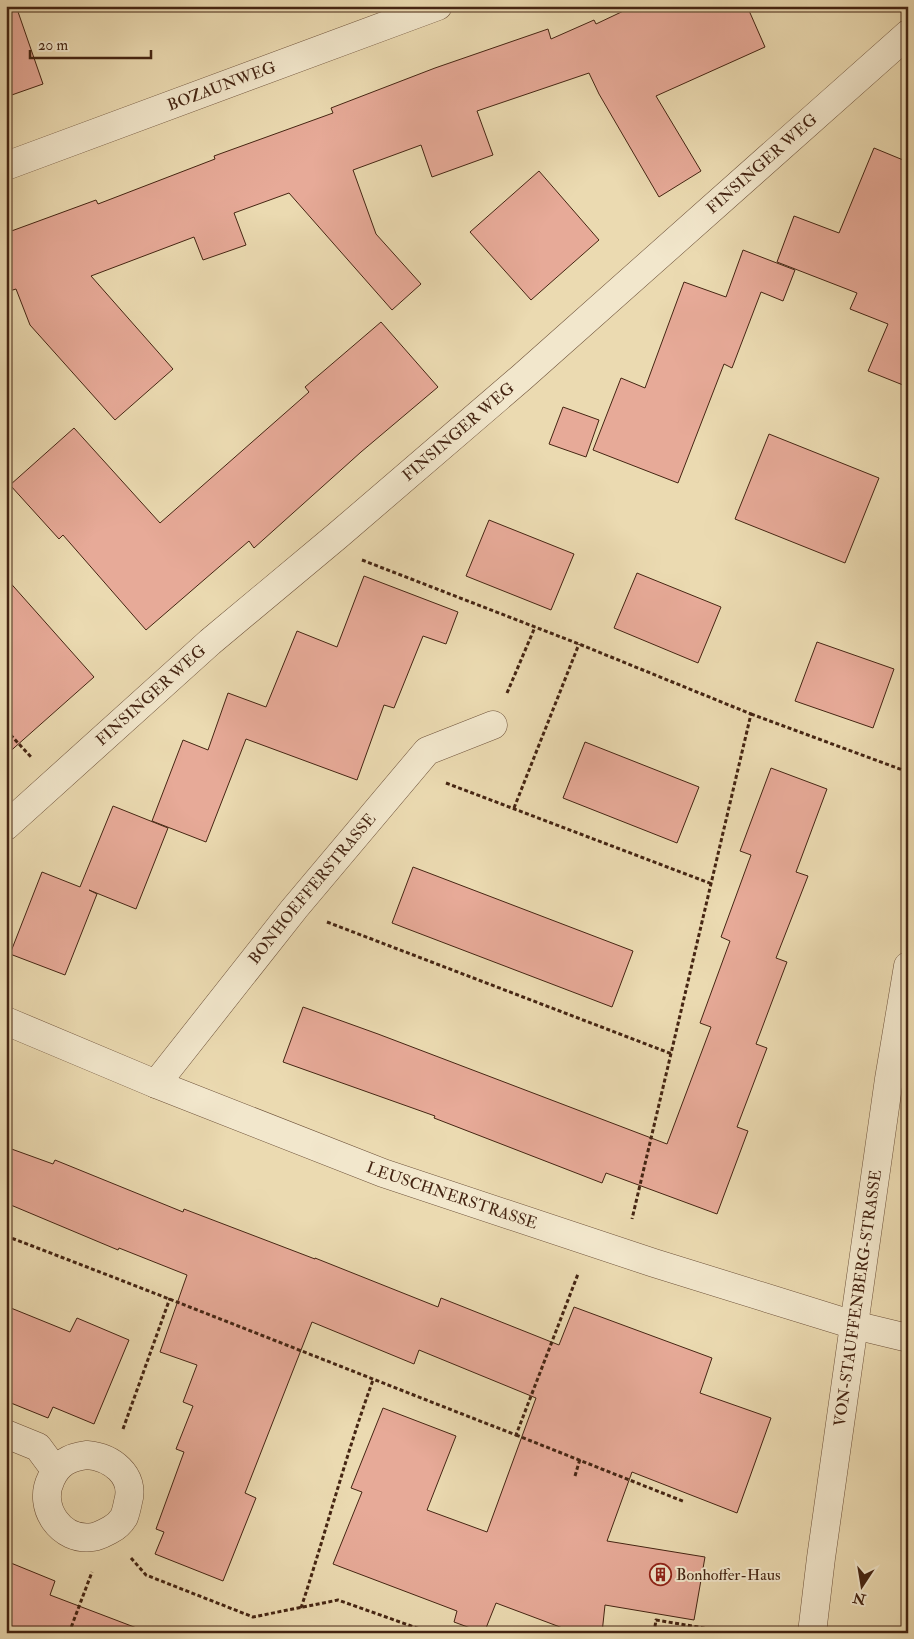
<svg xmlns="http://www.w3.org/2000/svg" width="914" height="1639" viewBox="0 0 914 1639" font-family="'IM FELL Double Pica',serif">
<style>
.building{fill:#e7aa98;stroke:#452513}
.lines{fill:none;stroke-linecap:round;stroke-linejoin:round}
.minor-casing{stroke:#6e523a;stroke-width:29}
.path{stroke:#452513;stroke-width:3;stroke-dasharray:4 2.5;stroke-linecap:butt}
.minor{stroke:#f2e7cc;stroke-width:28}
.labels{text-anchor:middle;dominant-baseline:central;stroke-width:4;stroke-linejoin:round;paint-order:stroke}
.street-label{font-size:16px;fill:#452513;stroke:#f2e7cc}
.poi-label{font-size:16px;fill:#452513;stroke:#f2e7cc;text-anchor:start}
</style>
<rect width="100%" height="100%" fill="#ebdab1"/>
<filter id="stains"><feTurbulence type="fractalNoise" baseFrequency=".004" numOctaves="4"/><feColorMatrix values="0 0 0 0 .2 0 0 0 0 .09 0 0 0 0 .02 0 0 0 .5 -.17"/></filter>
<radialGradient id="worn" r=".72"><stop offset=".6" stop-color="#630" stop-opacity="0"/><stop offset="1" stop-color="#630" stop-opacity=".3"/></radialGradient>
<!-- building -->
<g class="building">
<path d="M6,6H16L43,84L6,97Z"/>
<path d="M634,6H747L765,47L656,96L701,171L659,197L599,94L589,73L477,111L493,155L432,177L421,145L353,170L376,234L421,284L392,310L289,193L234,213L246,245L203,260L194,237L91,276L173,369L115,420L30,325L16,289L6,292V233L96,200L98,204L215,159L214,156L333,113L331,108L435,68L548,29L551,39L594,20L596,24Z"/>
<path d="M874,148L908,162V387L868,371L888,324L850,309L857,293L777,262L794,216L839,233Z"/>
<path d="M539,171L599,240L531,300L470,232Z"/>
<path d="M743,250L795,270L783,301L761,292L732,368L724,364L678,483L593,450L621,378L645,388L684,282L726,297Z"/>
<path d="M381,322L438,387L361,452L254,548L249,541L146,630L63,535L59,539L10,485L74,428L160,523L309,392L305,387Z"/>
<path d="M563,407L599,420L586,457L549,444Z"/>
<path d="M769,434L879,478L845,563L735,519Z"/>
<path d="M489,520L574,554L551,610L466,576Z"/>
<path d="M637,573L721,607L698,663L614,628Z"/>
<path d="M364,576L458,612L446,644L423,636L394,708L384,705L357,780L246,739L206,842L152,821L183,740L208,750L228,693L266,707L297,631L337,647Z"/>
<path d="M6,578L94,677L6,755Z"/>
<path d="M817,642L894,669L873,728L795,701Z"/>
<path d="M585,742L699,787L677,843L563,798Z"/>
<path d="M771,768L827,789L796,872L808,876L776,958L787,962L756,1044L767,1048L737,1127L748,1131L717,1214L606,1173L602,1183L434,1118L435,1116L283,1062L303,1007L378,1034L667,1144L711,1027L700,1023L730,941L721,937L751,855L740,851Z"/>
<path d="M113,806L168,828L136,909L89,890L97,894L65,975L10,954L42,872L80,887Z"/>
<path d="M413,867L633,951L612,1007L392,923Z"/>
<path d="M6,1147L53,1164L55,1160L183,1212L184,1209L315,1259V1258L438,1307L441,1298L559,1345L574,1307L712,1358L700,1393L771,1418L737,1513L632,1472L607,1541L705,1557L694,1620L605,1605L602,1633H576L496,1603L484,1633L454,1622L457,1611L333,1564L362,1492L351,1488L383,1408L456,1436L427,1510L487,1532L536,1398L419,1350L414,1364L312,1322L245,1493L256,1498L223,1581L155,1554L164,1532L156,1529L184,1452L176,1449L193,1406L183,1402L197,1365L160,1352L187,1275L119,1248L118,1250L6,1203Z"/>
<path d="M6,1306L70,1332L77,1318L129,1340L94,1424L53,1407L48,1418L6,1401Z"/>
<path d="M6,1561L55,1581L50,1595L142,1630V1633H6Z"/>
</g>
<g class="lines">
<defs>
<g id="minor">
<path id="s1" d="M6,166L438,6"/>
<path id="s2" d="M6,826L210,642L337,536L521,378L908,34"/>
<path id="s3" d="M6,1021L156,1084L383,1173L654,1263L854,1325L908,1338"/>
<path id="s4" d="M156,1084L294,909L427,751L493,725"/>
<path d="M6,1434L38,1447L55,1470"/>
<path d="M87,1455C111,1457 136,1475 128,1502C127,1507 126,1512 124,1517C121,1522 116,1527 110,1530C104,1533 100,1536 93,1537C61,1542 37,1507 51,1479C58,1463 70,1457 87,1455Z"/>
<path id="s5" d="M812,1633L821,1558L854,1325L889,1079L908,966"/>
</g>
</defs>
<!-- minor casing -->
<use href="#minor" class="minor-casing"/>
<!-- path -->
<g class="path">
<path d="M362,560L579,644L751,714L632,1219"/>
<path d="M507,693L535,627"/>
<path d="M751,714L908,772"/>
<path d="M6,730L31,757"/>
<path d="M446,783L712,884"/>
<path d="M514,808L579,644"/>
<path d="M327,922L672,1054"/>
<path d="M6,1236C177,1301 346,1369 516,1435L578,1274"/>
<path d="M123,1429L170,1298"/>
<path d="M516,1435L685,1502"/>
<path d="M575,1476L580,1459"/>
<path d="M131,1558L146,1575L253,1617L338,1600L431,1633"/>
<path d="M301,1608C326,1532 346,1454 373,1380"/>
<path d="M69,1633L92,1572"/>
<path d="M654,1633L656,1620L734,1633"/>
</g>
<!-- minor -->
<use href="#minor" class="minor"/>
</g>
<!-- icons -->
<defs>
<symbol id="building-ring" viewBox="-11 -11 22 22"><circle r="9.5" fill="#f2e7cc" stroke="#8f2418" stroke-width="1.5"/><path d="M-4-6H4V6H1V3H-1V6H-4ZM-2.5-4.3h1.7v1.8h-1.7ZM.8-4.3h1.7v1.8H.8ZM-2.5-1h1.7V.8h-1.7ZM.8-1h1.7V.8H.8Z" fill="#8f2418"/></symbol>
</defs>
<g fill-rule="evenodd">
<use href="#building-ring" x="648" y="1562" width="25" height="25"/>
</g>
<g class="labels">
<!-- street labels -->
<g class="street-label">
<text stroke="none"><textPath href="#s1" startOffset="230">BOZAUNWEG</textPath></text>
<text stroke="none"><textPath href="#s2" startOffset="1005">FINSINGER WEG</textPath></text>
<text stroke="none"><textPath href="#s2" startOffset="600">FINSINGER WEG</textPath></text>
<text stroke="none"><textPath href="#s2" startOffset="195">FINSINGER WEG</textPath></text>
<text stroke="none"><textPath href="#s4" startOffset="250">BONHOEFFERSTRASSE</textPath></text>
<text stroke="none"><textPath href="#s3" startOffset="479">LEUSCHNERSTRASSE</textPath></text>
<text stroke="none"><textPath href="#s5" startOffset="338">VON-STAUFFENBERG-STRASSE</textPath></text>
</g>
<!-- poi labels -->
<g class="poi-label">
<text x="676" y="1575">Bonhoffer-Haus</text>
</g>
</g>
<!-- margin -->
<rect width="914" height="1639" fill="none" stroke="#ebdab1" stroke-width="25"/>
<rect x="8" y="8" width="899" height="1624" fill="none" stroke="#452513" stroke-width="2.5"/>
<rect x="12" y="12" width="889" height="1614" fill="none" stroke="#452513"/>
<!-- north arrow -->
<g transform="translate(862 1586) rotate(192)" stroke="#f2e7cc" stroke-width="4" paint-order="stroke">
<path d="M0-4L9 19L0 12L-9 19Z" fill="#452513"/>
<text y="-8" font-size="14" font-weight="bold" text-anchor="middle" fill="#452513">N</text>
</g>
<!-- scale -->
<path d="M30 50v8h121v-8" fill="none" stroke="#452513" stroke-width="2.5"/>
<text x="38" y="50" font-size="15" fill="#452513" stroke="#f2e7cc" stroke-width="4" paint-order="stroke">20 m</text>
<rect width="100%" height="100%" filter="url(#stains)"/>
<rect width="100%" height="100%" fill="url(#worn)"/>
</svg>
